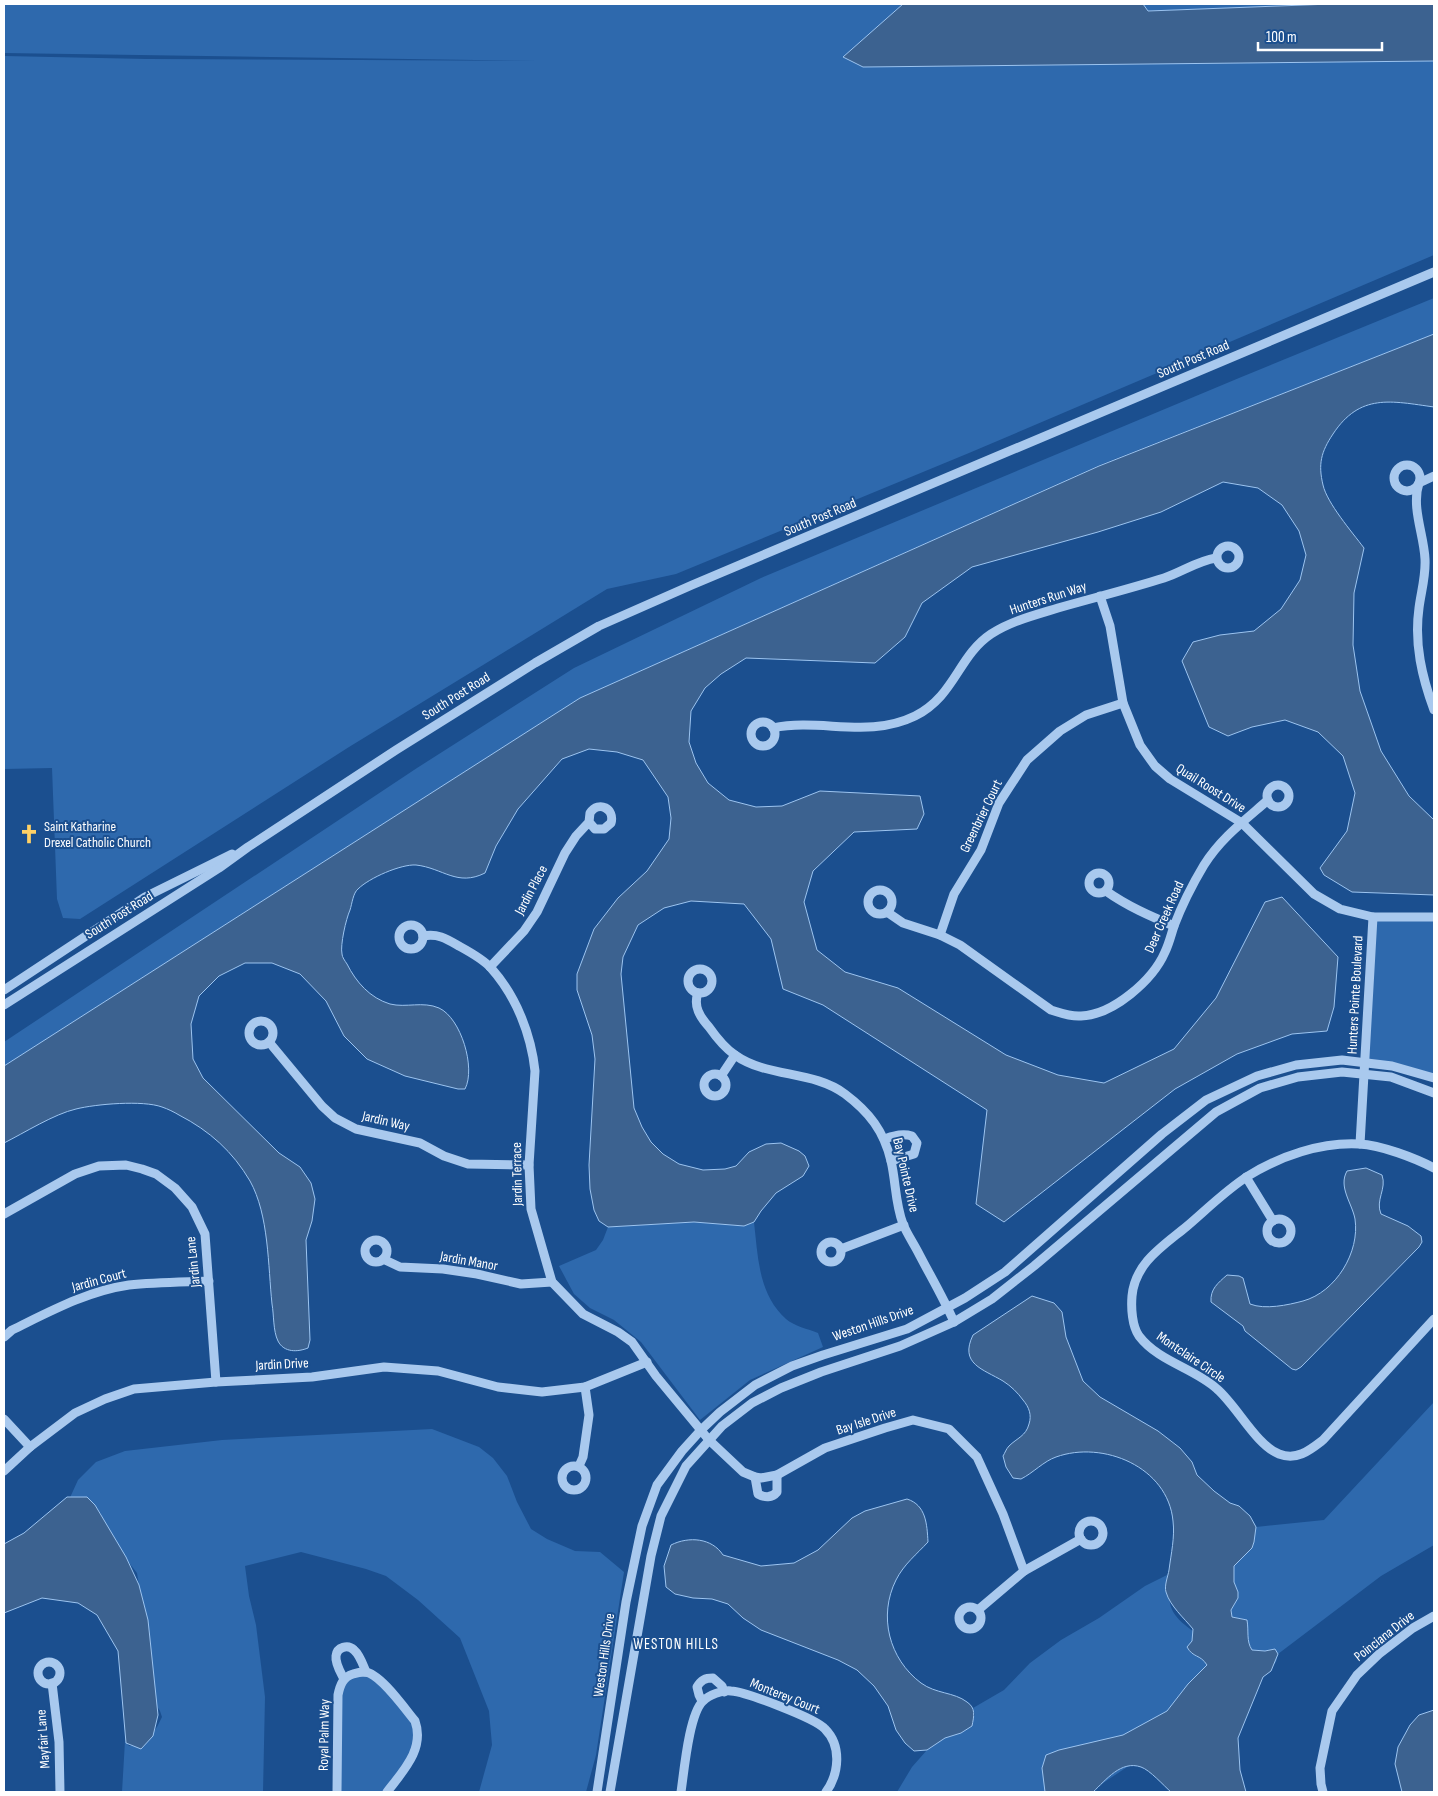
<svg xmlns="http://www.w3.org/2000/svg" width="1438" height="1796" viewBox="0 0 1438 1796" font-family="'Sofia Sans Condensed',sans-serif">
<style>
.green{fill:#2e69ad}
.water{fill:#3c6290;stroke:#9cc4f0}
.lines{fill:none;stroke-linecap:round;stroke-linejoin:round}
.minor{stroke:#a9c9ee;stroke-width:9}
.labels{text-anchor:middle;dominant-baseline:central;stroke-width:4;stroke-linejoin:round;paint-order:stroke}
.street-label{font-size:14px;fill:#fff;stroke:#1b4f8f}
.poi-label{font-size:14px;fill:#fff;stroke:#1b4f8f;text-anchor:start}
.neighbourhood-label{font-size:15px;letter-spacing:1px;fill:#fff;stroke:#1b4f8f}
</style>
<rect width="100%" height="100%" fill="#1b4f8f"/>
<!-- green -->
<g class="green">
<path d="M4,4H903L844,57L863,67L1434,61V255L969,453L676,574L607,589L349,747L80,919L63,918L57,899L52,768L4,769V56L147,59L538,61L4,53Z"/>
<path d="M1143,4H1331L1148,11Z"/>
<path d="M1434,298V334L1102,464L580,698L4,1066V1042L417,768L574,668L761,578L1239,378Z"/>
<path d="M1373,917H1434V1078L1365,1062Z"/>
<path d="M694,1222L744,1226L754,1222C758,1256 758,1294 786,1319C794,1326 808,1329 818,1333L823,1347L750,1380L700,1420L641,1342L614,1320L590,1308L574,1294L559,1266L596,1250L603,1240L608,1227Z"/>
<path d="M1434,1402V1545L1381,1576L1278,1654L1276,1662L1263,1677L1100,1785L1093,1792H897L912,1767L927,1750L945,1738L960,1733L975,1715L973,1708L1004,1690L1030,1663L1061,1640L1099,1618L1145,1586L1171,1573C1164,1611 1174,1618 1203,1638L1241,1619L1232,1617L1231,1610L1238,1598V1592L1234,1582V1566L1254,1542L1256,1527L1324,1520Z"/>
<path d="M432,1429L479,1447L493,1458L507,1476L517,1502L531,1529L547,1539L575,1551L600,1552L624,1572L596,1755L586,1792H479L492,1745L489,1711L460,1638L418,1600L386,1576L366,1569L301,1552L245,1566L249,1596L256,1625L265,1697L263,1792H122L125,1741L129,1746L144,1745L157,1727L162,1717L160,1711L150,1695L147,1670L151,1647L149,1631L145,1624L137,1573L115,1545L103,1523L101,1514L95,1506L68,1502L78,1480L96,1462L125,1451L222,1440Z"/>
<path d="M366,1672L415,1721L417,1745L387,1792H337L338,1695L344,1679Z"/>
</g>
<!-- water -->
<g class="water">
<path d="M903,4H1143L1148,11L1331,4H1434V61L863,67L843,57Z"/>
<path d="M1434,334V407C1391,401 1360,393 1333,434C1321,452 1318,464 1323,485C1327,503 1352,532 1364,548L1354,593L1353,645L1360,691L1381,751L1409,796L1434,820V895L1352,892L1324,875L1320,868L1347,831L1355,793L1343,756L1318,732L1285,720L1252,727L1228,736L1209,727L1182,661L1193,642L1220,635L1254,631L1281,609L1300,580L1306,555L1299,531L1282,505L1258,488L1223,482L1161,512L1098,532L972,567L922,603L905,637L875,663L746,658L721,674L705,688L691,711L689,742L696,763L708,783L729,800L756,807L782,806L820,791L920,796L924,814L917,829L854,832L813,871L804,902L817,950L845,972L898,988L1006,1055L1058,1075L1104,1083L1174,1049L1216,998L1265,902L1282,897L1338,957L1334,1007L1327,1031L1292,1034L1237,1054L1175,1089L1004,1222L976,1204L987,1110L823,1005L783,989L771,939L744,904L691,901L664,908L638,925L623,957L621,974L634,1108L642,1127L651,1142L663,1154L679,1164L703,1170L725,1169L736,1166L749,1152L766,1144L781,1143L799,1151L805,1156L809,1166L803,1176L776,1193L761,1211L754,1222L744,1226L694,1222L608,1227L599,1221L594,1210L590,1189L589,1165L595,1059L592,1035L577,990V974L594,929L618,898L647,871L669,839L671,818L668,797L643,760L617,752L589,749L562,759L518,809L496,846L485,873C457,887 443,868 416,865C401,864 369,878 358,889C353,893 352,904 350,910C346,919 340,945 342,954C342,957 345,961 347,964C356,982 370,998 390,1004C406,1008 423,1001 439,1008C461,1018 476,1068 465,1089H458L405,1076L367,1059L344,1036L326,1001L300,974L272,963H245L219,976L199,996L191,1024L193,1059L203,1078L279,1153L300,1167L311,1183L315,1199L312,1221L306,1240L310,1340L308,1348C298,1352 284,1353 278,1341C273,1331 274,1315 272,1304C268,1266 269,1215 250,1181C233,1152 210,1131 179,1115C174,1112 168,1109 162,1107C143,1100 96,1104 76,1109C54,1114 24,1133 4,1143V1066L580,698L1099,466Z"/>
<path d="M1366,1168L1382,1175C1387,1189 1375,1200 1381,1214L1408,1226L1421,1236L1422,1242L1419,1247L1301,1367L1296,1370L1292,1369L1245,1331L1243,1326L1211,1302C1210,1289 1218,1283 1227,1275L1239,1276L1243,1278L1250,1304C1265,1310 1288,1305 1303,1301C1336,1292 1360,1252 1355,1219C1352,1203 1338,1187 1347,1171Z"/>
<path d="M1032,1296L1054,1303L1062,1312L1066,1337L1083,1381L1100,1397L1158,1431L1180,1448L1192,1462L1197,1475L1214,1491L1230,1503L1239,1506L1250,1516L1256,1527L1254,1542L1252,1548L1234,1566V1582L1238,1592V1598L1231,1610L1232,1617L1247,1620C1249,1631 1246,1641 1252,1650L1265,1651L1275,1649L1278,1654L1271,1671L1263,1677L1238,1738L1240,1770L1246,1792H1171C1164,1786 1150,1770 1141,1767C1121,1760 1106,1780 1093,1792H1045L1042,1768L1046,1755L1059,1750L1123,1735L1167,1711L1188,1684L1207,1665C1200,1654 1193,1658 1187,1647L1192,1641L1193,1629C1184,1618 1170,1606 1166,1592C1164,1586 1168,1576 1169,1570C1171,1554 1175,1537 1173,1521C1168,1467 1103,1440 1056,1457C1044,1461 1033,1473 1021,1479L1013,1478L1006,1467L1003,1456C1005,1453 1006,1449 1009,1446C1017,1438 1026,1436 1029,1424C1032,1415 1029,1407 1023,1400C1018,1393 1011,1386 1003,1381C983,1369 959,1364 973,1335Z"/>
<path d="M67,1497H87L95,1505L126,1557L139,1585L148,1620L158,1715L153,1736L141,1749L126,1743L118,1651L97,1615L78,1603L42,1598L4,1613V1544L24,1533Z"/>
<path d="M907,1499C926,1505 927,1524 928,1542C917,1554 904,1564 896,1580C878,1616 889,1659 921,1683C936,1694 954,1692 967,1702C976,1708 974,1716 972,1726L961,1733L945,1738L927,1750L914,1751L905,1743L896,1730L888,1706L874,1686L857,1670L838,1660L761,1630L743,1618L728,1604L712,1599L693,1598L675,1594L666,1587L664,1566L671,1545C689,1536 712,1538 723,1555L761,1566L794,1563L818,1550L852,1518L865,1511Z"/>
<path d="M1434,1710V1792H1402L1395,1764L1398,1747L1410,1725L1419,1715Z"/>
</g>
<g class="lines">
<!-- minor -->
<g class="minor">
<circle cx="1407" cy="478" r="13"/>
<path d="M1434,476L1419,483C1411,507 1424,535 1425,559C1426,576 1421,592 1419,608C1414,644 1422,677 1434,710"/>
<circle cx="1228" cy="557" r="11"/>
<path d="M1100,596L1110,626L1123,703L1140,745L1155,766L1170,779L1242,823L1314,894L1340,909L1373,917H1434"/>
<circle cx="763" cy="734" r="12"/>
<path d="M773,728C821,718 868,739 915,716C955,696 958,656 991,634C1011,621 1035,615 1058,608C1093,598 1129,589 1164,578C1182,572 1197,561 1216,558"/>
<circle cx="1278" cy="796" r="11"/>
<circle cx="1099" cy="883" r="10"/>
<circle cx="880" cy="902" r="12"/>
<path d="M1106,891C1127,906 1150,916 1174,926"/>
<path d="M887,912L903,923L940,935L960,945L1051,1010C1061,1013 1070,1017 1081,1016C1113,1015 1153,980 1165,952C1169,944 1171,935 1174,926C1182,905 1192,885 1204,865C1221,838 1244,821 1268,800"/>
<circle cx="411" cy="937" r="12"/>
<path d="M940,935L954,894L981,850L999,803L1027,760L1060,731L1086,715L1123,703"/>
<path d="M423,936C438,933 447,939 459,946C470,952 483,959 491,968C516,996 531,1034 535,1071L529,1165L531,1209L552,1282L583,1314L618,1332L632,1342L656,1376L709,1440L743,1472L755,1477L761,1478L777,1475L825,1448L885,1428L913,1420L949,1429L977,1457L1003,1514L1024,1571"/>
<path d="M490,967L524,931L537,912L565,853L576,836L589,822L590,813C599,800 615,809 611,823L604,829H595L589,822"/>
<circle cx="700" cy="981" r="12"/>
<path d="M4,990L145,897L232,854"/>
<path d="M698,993C693,1006 700,1017 709,1027C716,1037 725,1048 735,1055C767,1078 813,1070 845,1094C869,1112 884,1131 891,1161C896,1182 895,1203 903,1224C907,1234 914,1244 919,1254C931,1277 944,1299 954,1322"/>
<path d="M4,1005L219,868L248,847L396,750L535,663L599,626L692,585L1434,272"/>
<circle cx="261" cy="1033" r="12"/>
<path d="M269,1042L322,1106L335,1118L356,1129L420,1143L444,1156L468,1164L529,1165"/>
<circle cx="715" cy="1085" r="11"/>
<path d="M721,1076L735,1055"/>
<path d="M884,1139C894,1136 902,1133 912,1136L917,1143L914,1154L891,1161"/>
<path d="M1360,1144L1373,917"/>
<path d="M1434,1168C1415,1158 1381,1145 1359,1144C1321,1142 1280,1156 1248,1176C1226,1190 1206,1210 1186,1227C1163,1246 1135,1263 1132,1296C1131,1308 1132,1326 1139,1336C1159,1362 1194,1368 1217,1389C1237,1406 1256,1445 1279,1454C1297,1461 1310,1450 1323,1440L1434,1319"/>
<path d="M1246,1177L1273,1221"/>
<path d="M4,1214L75,1174L99,1166L126,1165L142,1169L156,1174L175,1188L192,1207L205,1234L216,1382"/>
<circle cx="1279" cy="1231" r="12"/>
<circle cx="376" cy="1251" r="11"/>
<circle cx="831" cy="1252" r="10"/>
<path d="M841,1249L904,1225"/>
<path d="M383,1259L400,1267L443,1269L477,1274L521,1284L552,1282"/>
<path d="M4,1337L12,1330C49,1312 87,1291 129,1285C155,1282 183,1282 209,1281"/>
<path d="M4,1419L30,1447"/>
<path d="M579,1466L583,1457L589,1415L585,1387"/>
<circle cx="574" cy="1478" r="12"/>
<path d="M4,1471L30,1447L75,1413L105,1399L134,1389L216,1382L312,1377L384,1367L438,1371L498,1387L542,1392L585,1387L647,1362"/>
<path d="M755,1477L758,1494C765,1498 772,1498 777,1492V1475"/>
<circle cx="1091" cy="1533" r="12"/>
<circle cx="970" cy="1618" r="11"/>
<path d="M978,1610L1024,1571L1081,1539"/>
<circle cx="49" cy="1673" r="11"/>
<path d="M344,1679C341,1673 335,1664 336,1656C337,1647 348,1644 354,1650C360,1655 363,1665 366,1672"/>
<path d="M52,1683L59,1742L60,1792"/>
<path d="M702,1701L699,1695L697,1687C701,1680 705,1678 713,1678L722,1686L724,1692"/>
<path d="M337,1792L338,1695C340,1685 343,1677 353,1674C356,1673 362,1672 365,1672C380,1673 405,1709 415,1721C425,1749 403,1771 387,1792"/>
<path d="M597,1792L626,1602L642,1526L657,1485L682,1451L701,1430L720,1412L755,1385L792,1366L823,1355L907,1329L965,1298L1005,1272L1162,1134L1206,1100L1257,1076L1296,1065L1342,1060L1392,1066L1434,1078"/>
<path d="M610,1792L651,1556L661,1516L686,1466L722,1426L752,1403L781,1388L821,1372L900,1346L954,1322L992,1299L1034,1266L1216,1112L1260,1088L1298,1077L1342,1072L1391,1077L1434,1093"/>
<path d="M681,1792C684,1772 689,1714 703,1701C709,1695 722,1690 731,1691C746,1692 815,1718 825,1729C842,1746 839,1774 826,1792"/>
<path d="M1323,1792L1321,1784L1320,1768L1332,1711L1357,1675L1379,1654L1413,1628L1434,1616"/>
</g>
</g>
<!-- icons -->
<defs>
<symbol id="church-bare" viewBox="-9 -9 18 18"><path d="M-1.2-6h2.4v3.5h3.3v2.4h-3.3V6h-2.4V-.1h-3.3v-2.4h3.3Z" fill="#ffd166" stroke="#1b4f8f" stroke-width="2.5" paint-order="stroke"/></symbol>
</defs>
<g fill-rule="evenodd">
<use href="#church-bare" x="15" y="820" width="28" height="28"/>
</g>
<g class="labels">
<!-- street labels -->
<g class="street-label">
<text transform="translate(1193 359) rotate(-23)">South Post Road</text>
<text transform="translate(820 517) rotate(-23)">South Post Road</text>
<text transform="translate(1048 598) rotate(-18)">Hunters Run Way</text>
<text transform="translate(456 696) rotate(-32)">South Post Road</text>
<text transform="translate(1211 788) rotate(32)">Quail Roost Drive</text>
<text transform="translate(981 816) rotate(-64)">Greenbrier Court</text>
<text transform="translate(531 890) rotate(-62)">Jardin Place</text>
<text transform="translate(119 915) rotate(-32)">South Post Road</text>
<text transform="translate(1164 917) rotate(-66)">Deer Creek Road</text>
<text transform="translate(1355 995) rotate(-87)">Hunters Pointe Boulevard</text>
<text transform="translate(386 1121) rotate(13)">Jardin Way</text>
<text transform="translate(517 1174) rotate(-91)">Jardin Terrace</text>
<text transform="translate(906 1175) rotate(77)">Bay Pointe Drive</text>
<text transform="translate(469 1261) rotate(10)">Jardin Manor</text>
<text transform="translate(193 1262) rotate(-96)">Jardin Lane</text>
<text transform="translate(99 1280) rotate(-15)">Jardin Court</text>
<text transform="translate(873 1323) rotate(-19)">Weston Hills Drive</text>
<text transform="translate(1191 1357) rotate(34)">Montclaire Circle</text>
<text transform="translate(282 1364) rotate(-3)">Jardin Drive</text>
<text transform="translate(866 1421) rotate(-18)">Bay Isle Drive</text>
<text transform="translate(1384 1636) rotate(-38)">Poinciana Drive</text>
<text transform="translate(604 1655) rotate(-82)">Weston Hills Drive</text>
<text transform="translate(785 1696) rotate(22)">Monterey Court</text>
<text transform="translate(324 1735) rotate(-89)">Royal Palm Way</text>
<text transform="translate(43 1739) rotate(-94)">Mayfair Lane</text>
</g>
<!-- poi labels -->
<g class="poi-label">
<text x="44" y="826">Saint Katharine<tspan x="44" dy="16">Drexel Catholic Church</tspan></text>
</g>
<!-- neighbourhood labels -->
<g class="neighbourhood-label">
<text x="676" y="1644">WESTON HILLS</text>
</g>
</g>
<!-- border -->
<rect width="1438" height="1796" fill="none" stroke="#ffffff" stroke-width="10"/>
<!-- scale -->
<path d="M1258 42v8h124v-8" fill="none" stroke="#ffffff" stroke-width="2.5"/>
<text x="1266" y="42" font-size="15" fill="#ffffff" stroke="#1b4f8f" stroke-width="4" paint-order="stroke">100 m</text>
</svg>
